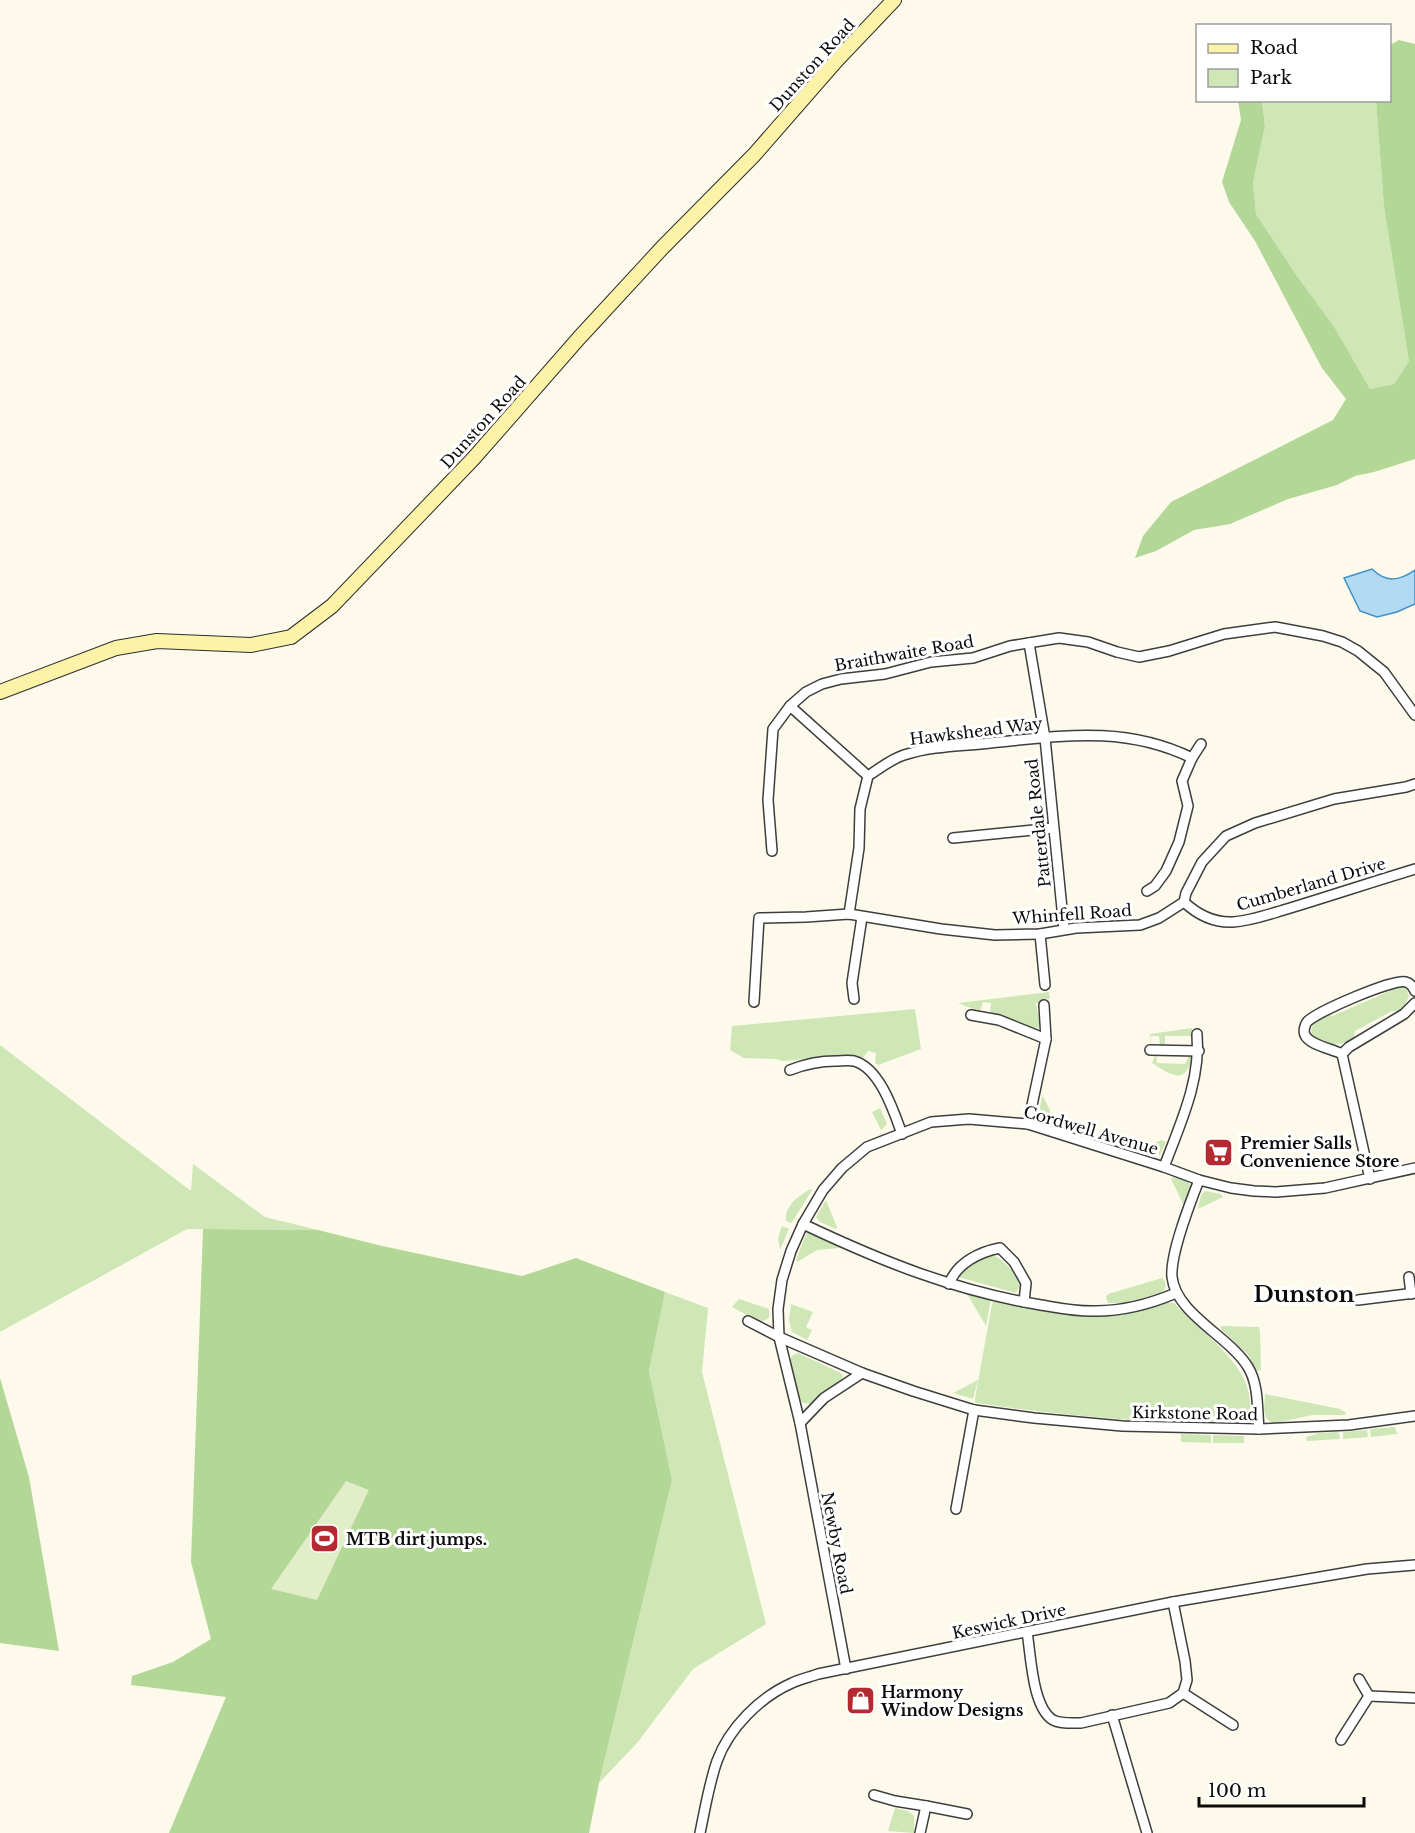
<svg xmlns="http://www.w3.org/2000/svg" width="1415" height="1833" viewBox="0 0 1415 1833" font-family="'Libre Baskerville',serif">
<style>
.green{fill:#cfe7b6}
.forest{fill:#b3d796}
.pitch{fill:#e1eec8}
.water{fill:#b2dbf3;stroke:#3c8fc7;stroke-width:1.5}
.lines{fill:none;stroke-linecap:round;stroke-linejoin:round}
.street-casing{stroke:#3e3e3e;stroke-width:12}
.secondary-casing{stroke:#2d2d2d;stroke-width:16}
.street{stroke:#fff;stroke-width:9}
.secondary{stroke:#fcf3a8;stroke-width:14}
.labels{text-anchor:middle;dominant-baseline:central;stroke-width:6;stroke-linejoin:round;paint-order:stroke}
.street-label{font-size:16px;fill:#0b0b0b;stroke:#fff}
.poi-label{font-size:16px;font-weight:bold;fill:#0b0b0b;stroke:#fff;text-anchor:start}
.district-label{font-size:22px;font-weight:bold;fill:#0b0b0b;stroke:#fff}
</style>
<rect width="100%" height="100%" fill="#fefaeb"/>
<!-- green -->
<g class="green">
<path d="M1262,101H1376L1384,207L1409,361L1394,384L1370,389L1335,328L1297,276L1256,214L1253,183L1265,126Z"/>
<path d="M1400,986L1406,988L1409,996L1405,1005L1398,1011H1392L1355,1031L1354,1039C1341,1046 1324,1047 1312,1037C1309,1025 1317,1019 1327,1013L1332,1016L1390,991L1394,987Z"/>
<path d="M1049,992L1050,999L1043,1000V1002L1036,1003L1040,1026L1036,1030L993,1014L990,1011L991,1003L983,1002L981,1009L978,1011L958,1003Z"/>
<path d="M915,1009L921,1049L878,1065L875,1063L876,1053L868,1051L863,1058L845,1055L783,1061L775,1059L744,1058L730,1050L732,1026Z"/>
<path d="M1192,1028L1194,1043L1191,1036H1165V1046H1160L1159,1036H1151V1045L1150,1034Z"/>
<path d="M0,1045L191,1191L193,1164L265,1217L318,1230L187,1229L0,1332Z"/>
<path d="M1156,1054L1157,1063L1185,1064L1189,1056H1191L1192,1059C1184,1086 1170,1074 1152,1063Z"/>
<path d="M1043,1096L1055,1121L1054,1123C1036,1120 1039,1112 1042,1097Z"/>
<path d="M880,1108L887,1124L881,1130L872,1112Z"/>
<path d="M1161,1140L1166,1142L1160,1155L1154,1156L1140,1152V1149Z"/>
<path d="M1174,1177C1180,1179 1188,1180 1191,1186L1186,1204H1183L1171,1179Z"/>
<path d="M811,1189L812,1190L793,1221L791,1223L786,1221C784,1206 798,1196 811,1189Z"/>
<path d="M1205,1191L1221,1194L1223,1197L1198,1209L1201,1195Z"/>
<path d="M826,1200L837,1227L836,1229L820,1222L816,1217Z"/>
<path d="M782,1226L789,1229L780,1250L778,1238Z"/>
<path d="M807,1233H814L840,1245V1248L817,1250L797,1262L796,1260L804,1239Z"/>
<path d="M993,1255C1004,1260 1017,1274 1020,1285L1016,1293L958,1277V1275C969,1268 981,1257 993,1255Z"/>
<path d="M1162,1278L1165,1281C1166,1287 1166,1290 1160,1293L1124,1303H1108L1106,1297L1108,1294Z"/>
<path d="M665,1292L708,1308L702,1372L766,1624L693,1669L637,1743L599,1783L672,1480L649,1371Z"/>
<path d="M966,1292L991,1299L986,1326Z"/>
<path d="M739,1299L769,1309V1318L763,1321H758L732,1307Z"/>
<path d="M995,1300L1082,1315L1099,1316L1138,1311L1163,1303H1174C1199,1332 1251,1363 1250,1405C1250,1412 1250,1416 1245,1422L1236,1424C1149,1423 1063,1416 977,1403H975V1398L992,1304Z"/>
<path d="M791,1304L813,1312L806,1327L812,1330L807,1340L792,1332L789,1320Z"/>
<path d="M1221,1326L1259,1327L1260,1332L1261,1370L1257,1371L1248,1355L1221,1329Z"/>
<path d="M798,1353L841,1373L843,1376L841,1380L811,1404L803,1403L799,1399L790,1359L793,1355Z"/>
<path d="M978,1380L973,1399L953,1393Z"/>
<path d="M1265,1394L1340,1409L1345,1412L1346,1415H1313L1275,1423C1260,1420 1265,1406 1265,1394Z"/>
<path d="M1395,1427L1397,1434L1371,1437L1370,1429Z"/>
<path d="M1367,1430L1368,1437L1343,1439V1432Z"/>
<path d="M1339,1432L1340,1439L1307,1441L1306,1437L1319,1433Z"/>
<path d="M1181,1434L1211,1435V1443L1181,1442Z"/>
<path d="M1213,1435L1244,1436V1443H1213Z"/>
<path d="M895,1808L908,1811L914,1816V1833L888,1831Z"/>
</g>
<!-- forest -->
<g class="forest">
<path d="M1399,40L1415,44V459L1374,472L1355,476L1337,485L1288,499L1230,524L1194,530L1156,551L1135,558L1143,536L1171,502L1333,420L1346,399L1322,368L1255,241L1229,202L1222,182L1241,120L1238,101H1262L1265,126L1253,183L1256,214L1297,276L1335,328L1370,389L1394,384L1409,361L1384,207L1376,101L1390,100V45Z"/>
<path d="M203,1229L318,1230L378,1245L522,1276L576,1258L665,1292L649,1371L672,1480L599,1783L589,1833H169L226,1697L131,1685L132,1676L173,1662L211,1639L191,1562Z"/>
<path d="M0,1378L29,1477L59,1651L0,1643Z"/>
</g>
<!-- pitch -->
<path class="pitch" d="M346,1481L369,1490L317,1600L271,1589Z"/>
<!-- water -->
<path class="water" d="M1372,569C1386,583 1399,581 1415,570V604L1397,612L1377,617L1360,611L1344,578Z"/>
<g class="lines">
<defs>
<g id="street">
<path d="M1029,643L1045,738L1064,929"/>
<path d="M790,706L868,776"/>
<path d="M953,838L1053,828"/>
<path d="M772,851L768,800L773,729L790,706L806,692L822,684L841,679L885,674L931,662L973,658L1010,646L1059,638L1088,642L1117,652L1139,657L1169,651L1224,634L1275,627L1323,636L1342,642L1358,651L1384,672L1415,715"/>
<path d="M1147,891L1155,886L1166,871L1179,842L1188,806L1182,781L1192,758L1201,744"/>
<path d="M1184,902C1198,915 1214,923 1233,922C1251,921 1270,914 1287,909C1330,896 1372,882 1415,869"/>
<path d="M849,914L859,848L860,809L868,776C879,769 891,759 904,755C931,746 962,746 990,743C1062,736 1124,725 1192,758"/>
<path d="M1040,934L1045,985"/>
<path d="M854,999L852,983L862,917"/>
<path d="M754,1002L759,918L806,917L849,914L941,929L995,935L1040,934L1076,928L1140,925L1159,918L1184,902L1186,893L1202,862L1226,836L1255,823L1334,799L1406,787L1415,784"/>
<path d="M971,1015L999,1020L1046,1039"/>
<path d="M1150,1050L1199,1051"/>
<path d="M1342,1054C1333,1049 1309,1045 1305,1035C1303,1031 1305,1025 1307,1022C1316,1012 1394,978 1406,982C1410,983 1413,987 1415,991"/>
<path d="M1342,1054L1370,1179"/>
<path d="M1342,1054L1349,1047L1404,1014L1415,1003"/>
<path d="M790,1070C805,1064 819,1061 836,1061C841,1061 849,1060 854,1061C880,1068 894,1112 902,1134"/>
<path d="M1028,1124L1046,1039L1044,1005"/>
<path d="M1164,1167C1180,1124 1201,1081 1197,1034"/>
<path d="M1199,1180C1190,1203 1170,1254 1172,1277C1176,1314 1229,1336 1248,1367C1259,1385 1257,1409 1259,1429"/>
<path d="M803,1224C881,1261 955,1291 1041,1305C1059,1308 1078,1312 1096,1311C1124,1311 1150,1304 1176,1293"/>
<path d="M1409,1277L1411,1294"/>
<path d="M949,1284C957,1263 979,1252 1000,1248L1014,1262L1026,1283L1024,1302"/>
<path d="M1358,1300L1415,1293"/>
<path d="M748,1321L779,1337L862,1373L913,1391L974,1410L1034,1418L1122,1426L1259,1429L1349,1425L1415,1416"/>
<path d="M800,1423L824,1398L862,1373"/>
<path d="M956,1509L974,1410"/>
<path d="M1027,1632C1031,1655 1032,1707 1053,1720C1060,1724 1072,1723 1081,1723L1169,1703L1183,1693L1187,1680L1185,1661L1173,1602"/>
<path d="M846,1669L800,1423L779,1337L778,1309L782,1280L791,1251L803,1224L823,1190L842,1168L867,1147L931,1122L969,1119L1028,1124L1164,1167L1199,1180L1231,1188L1254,1191L1276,1192L1325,1188L1415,1168"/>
<path d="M1183,1693L1233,1725"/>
<path d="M1369,1696L1415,1698"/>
<path d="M1112,1715L1147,1833"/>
<path d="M1341,1740L1369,1696L1359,1679"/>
<path d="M874,1795L895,1801L926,1806L920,1833"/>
<path d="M926,1806L967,1814"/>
<path d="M700,1833C705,1809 709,1784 717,1761C729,1728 760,1697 792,1683C800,1679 810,1677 818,1674L1173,1602L1367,1569L1415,1565"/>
</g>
<path id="secondary" d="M0,692L116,648L157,641L251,645L291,637L332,606L473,459L579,338L662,248L754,155L836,61L894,0"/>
</defs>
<!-- street casing -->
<use href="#street" class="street-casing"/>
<!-- secondary casing -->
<use href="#secondary" class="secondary-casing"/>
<!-- street -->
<use href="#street" class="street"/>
<!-- secondary -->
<use href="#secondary" class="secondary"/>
</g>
<!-- icons -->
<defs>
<symbol id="supermarket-square" viewBox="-11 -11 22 22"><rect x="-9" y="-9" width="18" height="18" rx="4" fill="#b52a30" stroke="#fff"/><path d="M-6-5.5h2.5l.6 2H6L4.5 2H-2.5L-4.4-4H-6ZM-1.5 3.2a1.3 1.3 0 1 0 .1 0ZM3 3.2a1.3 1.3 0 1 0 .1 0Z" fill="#fff"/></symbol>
<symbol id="stadium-square" viewBox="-11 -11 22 22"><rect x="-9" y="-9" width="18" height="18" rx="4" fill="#b52a30" stroke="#fff"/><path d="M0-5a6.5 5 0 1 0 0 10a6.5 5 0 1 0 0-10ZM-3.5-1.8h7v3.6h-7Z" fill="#fff"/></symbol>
<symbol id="shop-square" viewBox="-11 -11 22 22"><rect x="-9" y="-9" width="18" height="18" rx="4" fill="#b52a30" stroke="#fff"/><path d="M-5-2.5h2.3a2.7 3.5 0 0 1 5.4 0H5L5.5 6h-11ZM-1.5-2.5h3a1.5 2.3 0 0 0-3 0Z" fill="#fff"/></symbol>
</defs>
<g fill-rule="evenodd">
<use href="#supermarket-square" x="1202" y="1136" width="33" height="33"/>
<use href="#stadium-square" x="308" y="1522" width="33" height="33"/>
<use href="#shop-square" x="844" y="1684" width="33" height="33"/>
</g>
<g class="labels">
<!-- street labels -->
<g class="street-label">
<text transform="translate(812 65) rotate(-48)">Dunston Road</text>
<text transform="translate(483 422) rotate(-48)">Dunston Road</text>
<text transform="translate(904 653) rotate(-10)">Braithwaite Road</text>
<text transform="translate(976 731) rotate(-7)">Hawkshead Way</text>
<text transform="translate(1038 823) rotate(-96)">Patterdale Road</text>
<text transform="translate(1311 884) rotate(-16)">Cumberland Drive</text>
<text transform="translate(1072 914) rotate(-4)">Whinfell Road</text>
<text transform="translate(1091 1130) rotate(16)">Cordwell Avenue</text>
<text transform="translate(1195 1413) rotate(1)">Kirkstone Road</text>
<text transform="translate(837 1543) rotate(79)">Newby Road</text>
<text transform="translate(1009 1621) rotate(-12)">Keswick Drive</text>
</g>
<!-- poi labels -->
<g class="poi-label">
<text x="1240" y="1143">Premier Salls<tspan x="1240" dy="18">Convenience Store</tspan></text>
<text x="346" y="1539">MTB dirt jumps.</text>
<text x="881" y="1692">Harmony<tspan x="881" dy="18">Window Designs</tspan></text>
</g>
<!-- district labels -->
<g class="district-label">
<text x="1304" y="1294">Dunston</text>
</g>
</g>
<!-- legend -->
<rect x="1196" y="24" width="195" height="78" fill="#ffffff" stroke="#9d9d9d" stroke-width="1.5"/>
<rect x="1208" y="44" width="30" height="9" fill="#fcf3a8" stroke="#9d9d9d" stroke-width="1.5"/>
<text x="1250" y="54" font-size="18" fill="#0b0b0b">Road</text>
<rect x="1208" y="69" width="30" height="18" fill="#cfe7b6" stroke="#9d9d9d" stroke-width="1.5"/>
<text x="1250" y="84" font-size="18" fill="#0b0b0b">Park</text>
<!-- scale -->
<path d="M1199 1797v9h165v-9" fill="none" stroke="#0b0b0b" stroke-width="3"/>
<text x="1208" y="1797" font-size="18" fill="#0b0b0b" stroke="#ffffff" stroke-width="4.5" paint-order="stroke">100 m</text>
</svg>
